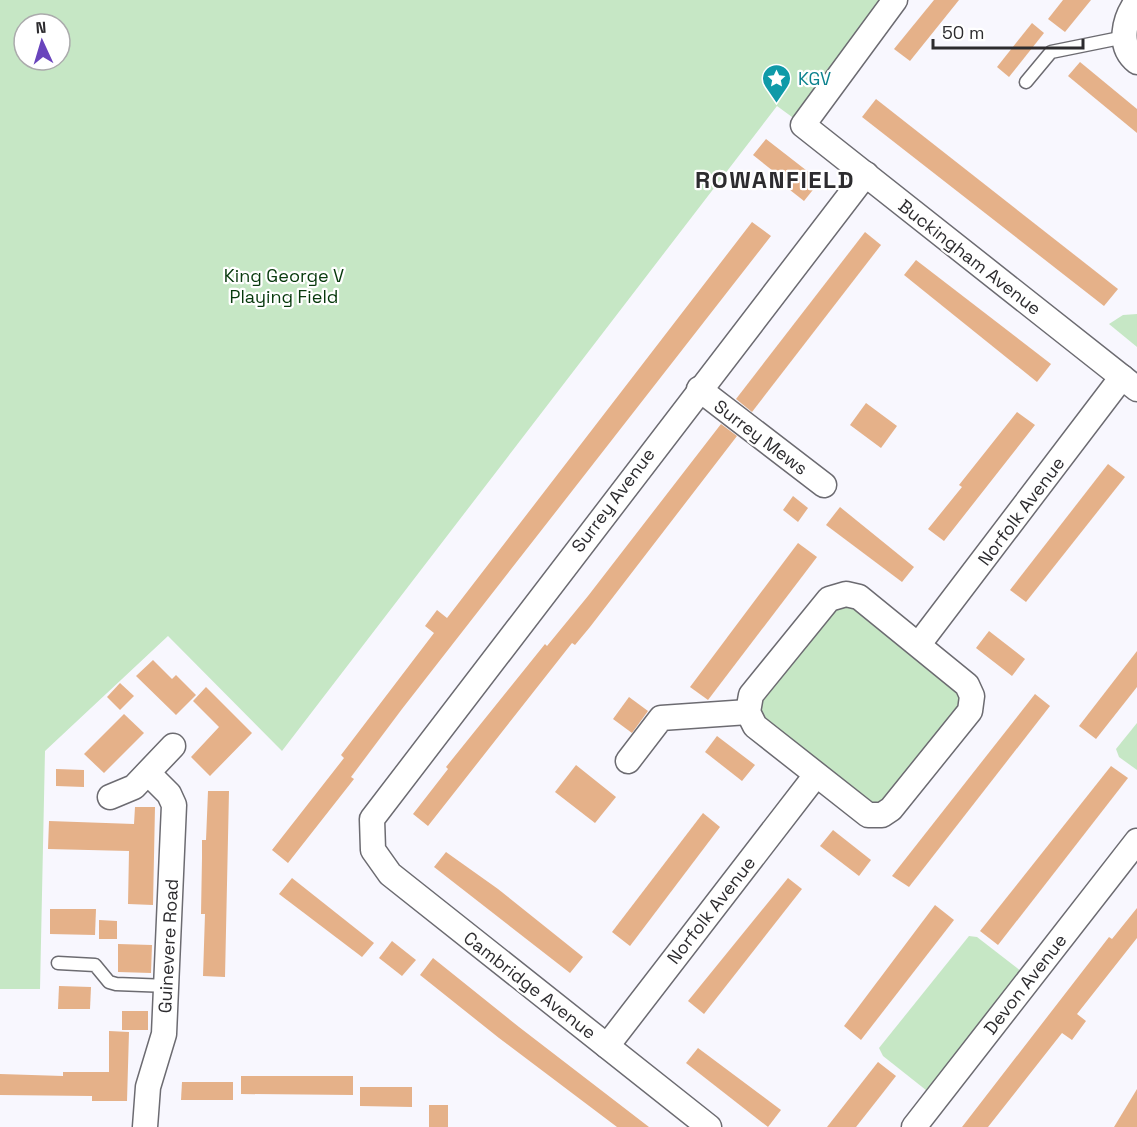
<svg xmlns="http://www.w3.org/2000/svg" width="1137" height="1127" viewBox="0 0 1137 1127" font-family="'Space Grotesk',sans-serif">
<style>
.green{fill:#c6e7c5;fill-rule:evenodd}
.building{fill:#e5b189}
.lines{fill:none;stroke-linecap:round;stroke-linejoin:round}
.lane-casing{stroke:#6c6b71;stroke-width:15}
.street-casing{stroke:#6c6b71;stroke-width:27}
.lane{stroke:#fff;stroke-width:12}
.street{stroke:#fff;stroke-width:24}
.labels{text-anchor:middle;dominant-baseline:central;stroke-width:4.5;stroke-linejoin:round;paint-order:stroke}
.culture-label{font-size:18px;fill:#0d838f;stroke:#fff;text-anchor:start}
.street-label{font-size:18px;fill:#2d2c2f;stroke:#fff}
.park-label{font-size:18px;fill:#07390c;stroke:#fff}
.district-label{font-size:24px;font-weight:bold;letter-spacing:1.5px;fill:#2d2c2f;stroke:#fff}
</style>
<rect width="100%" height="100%" fill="#f8f7fe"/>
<!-- green -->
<g class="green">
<path d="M0,0H895L803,125L777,106L282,751L168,636L45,751L40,989H0ZM24,24H60V60H24Z"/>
<path d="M1137,314V347L1109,324L1123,315Z"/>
<path d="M848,604L960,688L963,701L889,802L873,807L755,712L756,706L831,608Z"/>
<path d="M1137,723V770L1119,757L1116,749Z"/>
<path d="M969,936L977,937L1030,978L936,1098L883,1056L879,1048Z"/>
</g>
<!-- building -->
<g class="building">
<path d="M934,0H959L910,61L894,49Z"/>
<path d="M1063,0H1091L1065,32L1048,19Z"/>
<path d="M1032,23L1044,33L1009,77L997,67Z"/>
<path d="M1080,62L1137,109V133L1068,76Z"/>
<path d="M876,99L1118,289L1104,306L862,117Z"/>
<path d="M766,139L820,181L804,201L790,190L792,186L753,155Z"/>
<path d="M752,222L771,236L402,709L351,777L354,779L288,863L272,850L344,758L341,755L434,633L425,626L437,610L447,618Z"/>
<path d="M865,232L881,245L752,412L736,399Z"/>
<path d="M916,260L1051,364L1037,382L904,275Z"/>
<path d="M866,403L897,426L881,448L850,425Z"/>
<path d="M1017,412L1035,425L944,541L928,529L962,487L959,485Z"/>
<path d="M721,424L737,436L590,627L575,645L572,643L428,826L413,814L448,769L446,767L545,644L547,646L588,596Z"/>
<path d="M1108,464L1125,477L1026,602L1010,590Z"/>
<path d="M793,496L808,508L798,522L783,510Z"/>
<path d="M840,507L914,567L902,582L826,525Z"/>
<path d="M798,543L817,557L708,700L690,687Z"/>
<path d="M989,631L1025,659L1012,676L976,648Z"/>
<path d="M1137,651V687L1096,739L1079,726Z"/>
<path d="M153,660L172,679L176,675L196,695L176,715L136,676Z"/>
<path d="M120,683L134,696L120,710L107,697Z"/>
<path d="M206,687L252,733L210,776L191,757L219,727L193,701Z"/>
<path d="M1035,694L1050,706L909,887L892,876Z"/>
<path d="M629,697L648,711L632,733L613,719Z"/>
<path d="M124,714L144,733L104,773L84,754Z"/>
<path d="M717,736L755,765L742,781L705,752Z"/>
<path d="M576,765L616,797L595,823L555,792Z"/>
<path d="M1111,766L1128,778L998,945L980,931Z"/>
<path d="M56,769L84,770V787L56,786Z"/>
<path d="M208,791H229L225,977L203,976L205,914H201L202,858V840H206Z"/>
<path d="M135,807H155L153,905L128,904L129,851L48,849L49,821L134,824Z"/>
<path d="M703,813L720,827L630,946L612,932Z"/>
<path d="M833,830L871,860L859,876L820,846Z"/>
<path d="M446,852L498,889L583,957L570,973L434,867Z"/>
<path d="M292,878L374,943L362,957L279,894Z"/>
<path d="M788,878L802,889L704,1014L688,1001Z"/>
<path d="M935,905L954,920L861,1040L844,1026Z"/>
<path d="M1137,908V938L1077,1014L1086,1021L1072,1040L1062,1033L988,1127H962L1109,937L1112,939Z"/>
<path d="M50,909H96L95,935L50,934Z"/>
<path d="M99,920L117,921V939H99Z"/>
<path d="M392,941L416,960L402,976L379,958Z"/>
<path d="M118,944L152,945L151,973L118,972Z"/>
<path d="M433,958L519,1027L649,1127H617L499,1038L420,975Z"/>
<path d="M59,986L91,987L90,1009H58Z"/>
<rect x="122" y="1011" width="26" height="19"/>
<path d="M109,1031L129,1032L127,1101H92V1096L0,1095V1074L63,1076V1072H109Z"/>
<path d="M698,1048L781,1110L768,1127L686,1063Z"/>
<path d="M878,1062L896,1076L882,1094L856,1127H827Z"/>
<path d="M241,1076H353V1095L241,1094Z"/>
<path d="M182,1082H233V1100H181Z"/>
<path d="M360,1087H412V1107L360,1106Z"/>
<path d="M1137,1089V1127H1114Z"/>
<rect x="429" y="1105" width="19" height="22"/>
</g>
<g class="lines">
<defs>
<g id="lane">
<path d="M1026,82L1051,52L1125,37"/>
<path d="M58,963L95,965L109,982L116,984L168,986"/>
</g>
<g id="street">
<path d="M895,0L803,125L1137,389"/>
<path d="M1137,1C1124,19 1117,46 1137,62"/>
<path d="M699,389L824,485"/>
<path d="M846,594L859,597L967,685L972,696L970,711L891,809L882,815H868L755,726L748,712L751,695L829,599Z"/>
<path d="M919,644L1122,377"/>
<path d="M628,761L661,718L748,712"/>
<path d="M110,797L134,787L173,746"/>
<path d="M607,1046L816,775"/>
<path d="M145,1127L148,1087L164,1034L174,805L169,794L148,773"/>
<path d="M709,1127L390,874L373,850L372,819L866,174"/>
<path d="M914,1127L1137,841"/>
</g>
</defs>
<!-- lane casing -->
<use href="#lane" class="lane-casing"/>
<!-- street casing -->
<use href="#street" class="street-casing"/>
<!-- lane -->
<use href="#lane" class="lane"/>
<!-- street -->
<use href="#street" class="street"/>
</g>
<!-- icons -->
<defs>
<symbol id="sight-pin" viewBox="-11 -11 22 30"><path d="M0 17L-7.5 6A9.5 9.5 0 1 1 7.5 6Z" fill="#0f9aa8" stroke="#fff"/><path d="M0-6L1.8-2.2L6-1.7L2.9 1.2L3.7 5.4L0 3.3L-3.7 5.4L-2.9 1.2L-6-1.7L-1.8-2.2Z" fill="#fff"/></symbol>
</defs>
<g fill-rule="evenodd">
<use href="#sight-pin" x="760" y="62" width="33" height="45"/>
</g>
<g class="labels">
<!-- culture labels -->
<g class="culture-label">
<text x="798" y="78">KGV</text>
</g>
<!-- street labels -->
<g class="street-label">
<text transform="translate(970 257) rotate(38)">Buckingham Avenue</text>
<text transform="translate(761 437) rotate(37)">Surrey Mews</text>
<text transform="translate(613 500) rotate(-53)">Surrey Avenue</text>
<text transform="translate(1021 511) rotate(-53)">Norfolk Avenue</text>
<text transform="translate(711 910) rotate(-52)">Norfolk Avenue</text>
<text transform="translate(168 946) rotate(-87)">Guinevere Road</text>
<text transform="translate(1025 984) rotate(-52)">Devon Avenue</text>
<text transform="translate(530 985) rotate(38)">Cambridge Avenue</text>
</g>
<!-- park labels -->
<g class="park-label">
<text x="284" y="275">King George V<tspan x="284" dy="21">Playing Field</tspan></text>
</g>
<!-- district labels -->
<g class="district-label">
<text x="775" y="179">ROWANFIELD</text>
</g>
</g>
<!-- north arrow -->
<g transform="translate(42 42) rotate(356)"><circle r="28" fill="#ffffff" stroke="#ababac" stroke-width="1.5"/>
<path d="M0-4.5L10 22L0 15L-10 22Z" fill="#6944bc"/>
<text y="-9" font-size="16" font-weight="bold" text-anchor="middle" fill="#2d2c2f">N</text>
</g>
<!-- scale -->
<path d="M933 39v9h150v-9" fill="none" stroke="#2d2c2f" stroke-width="3"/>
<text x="942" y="39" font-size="18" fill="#2d2c2f" stroke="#ffffff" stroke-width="4.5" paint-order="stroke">50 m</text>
</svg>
